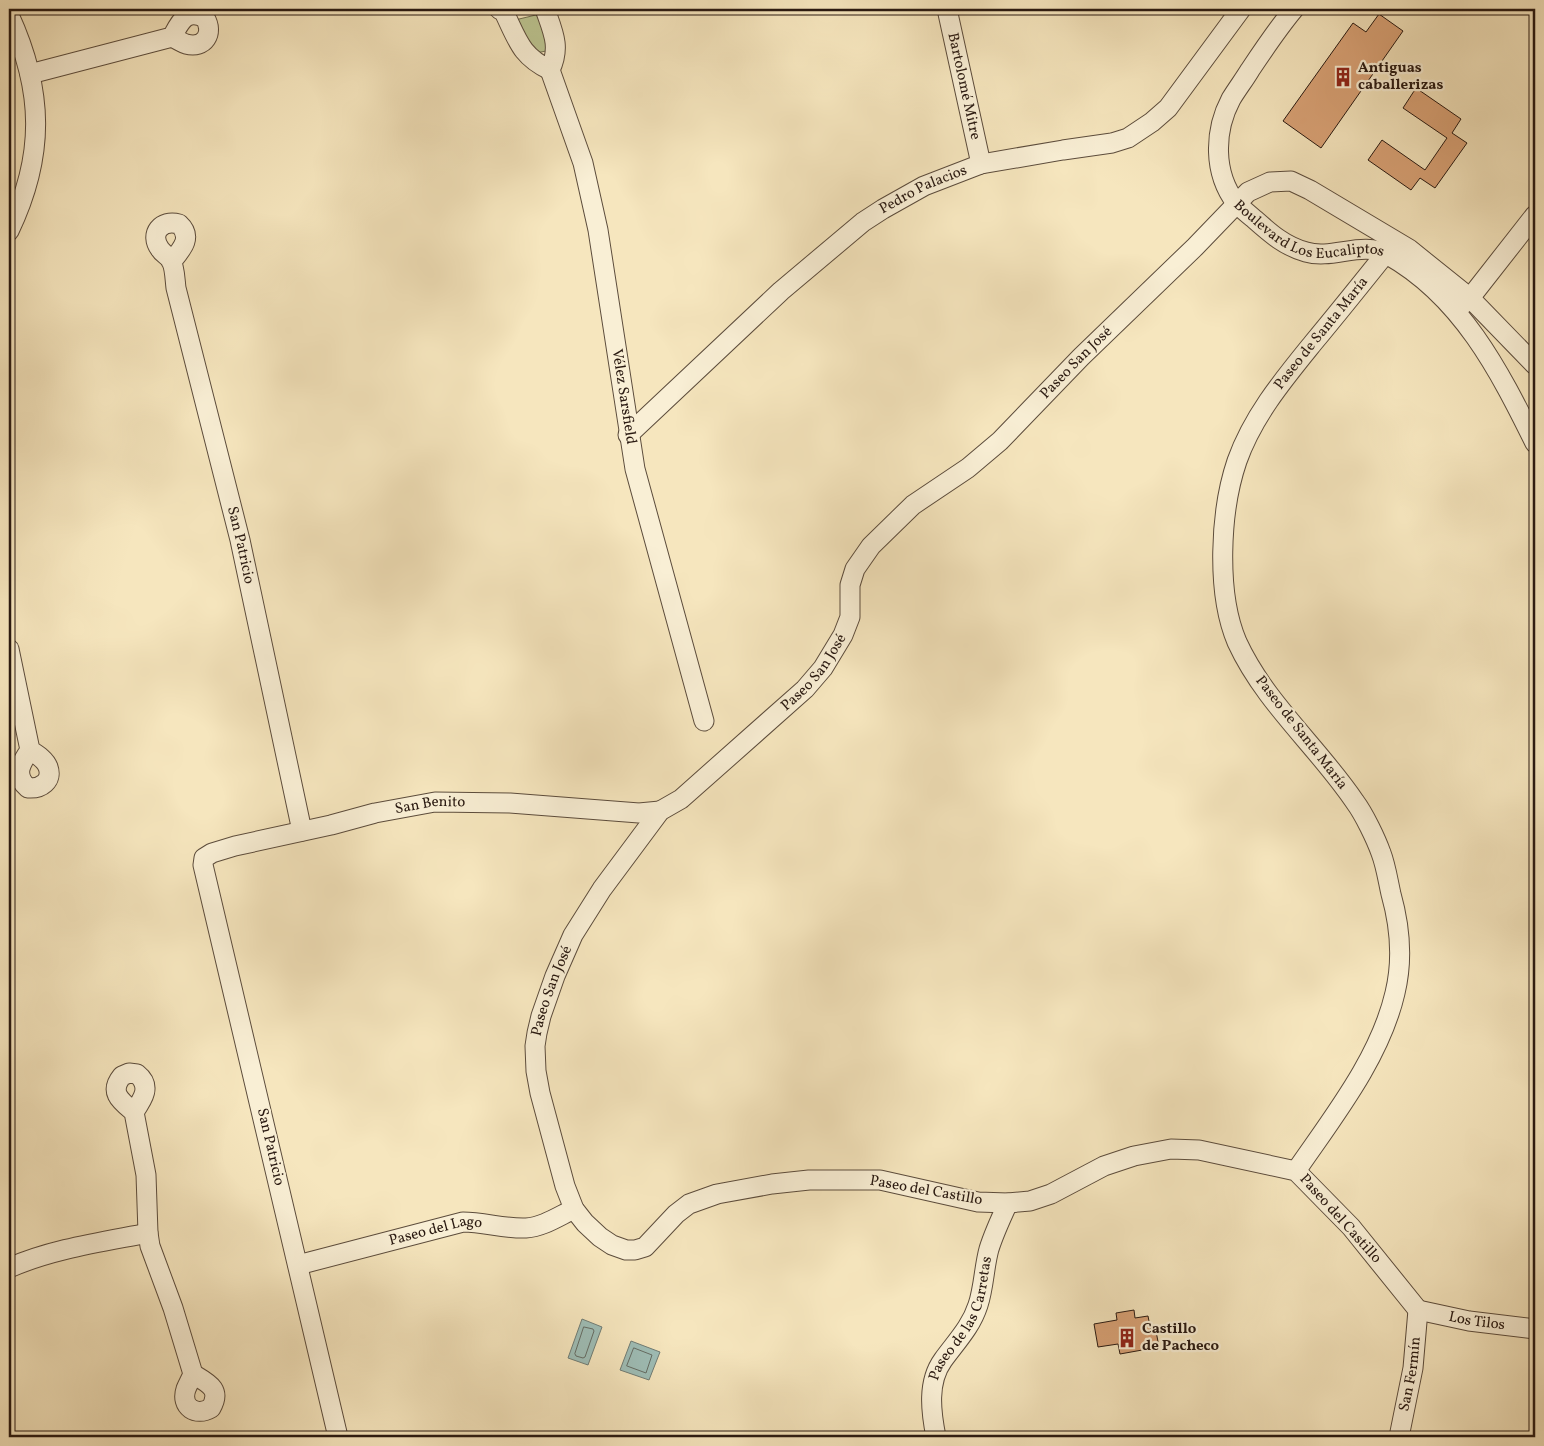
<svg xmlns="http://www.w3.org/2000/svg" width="1544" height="1446" viewBox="0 0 1544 1446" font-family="Vollkorn,serif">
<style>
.green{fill:#bcc591;stroke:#726f51}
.water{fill:#9ebeb7;stroke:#6f7c75}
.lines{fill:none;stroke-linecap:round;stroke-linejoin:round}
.shore{stroke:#646c64;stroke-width:1}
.building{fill:#d9a276;stroke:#291911}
.minor-casing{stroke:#5c4c3c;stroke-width:21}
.minor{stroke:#f9efd5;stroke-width:19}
.labels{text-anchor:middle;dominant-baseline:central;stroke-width:4.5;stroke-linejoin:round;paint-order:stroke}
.poi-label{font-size:15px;font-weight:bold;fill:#291911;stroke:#f9efd5;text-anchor:start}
.street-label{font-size:15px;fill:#291911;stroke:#f9efd5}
</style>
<rect width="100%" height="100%" fill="#f6e6be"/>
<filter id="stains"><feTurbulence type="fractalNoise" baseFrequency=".004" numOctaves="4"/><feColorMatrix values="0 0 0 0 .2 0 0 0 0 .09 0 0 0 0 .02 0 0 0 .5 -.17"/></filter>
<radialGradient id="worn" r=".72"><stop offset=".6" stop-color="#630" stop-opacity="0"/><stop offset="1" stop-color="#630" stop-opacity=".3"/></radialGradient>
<!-- green -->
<path class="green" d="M540,14L547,39L546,51L536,53L515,20Z"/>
<!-- water -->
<g class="water">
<path d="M582,1319L602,1327L588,1365L568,1358Z"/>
<path d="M631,1341L660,1352L649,1380L620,1370Z"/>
</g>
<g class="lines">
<!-- shore -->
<g class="shore">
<path d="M584,1327L593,1329L594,1331L585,1357L583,1358L576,1356L575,1354Z"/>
<path d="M634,1348L652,1355L646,1373L627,1366Z"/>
</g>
</g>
<!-- building -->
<g class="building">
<path d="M1379,14L1403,31L1321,148L1283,121L1353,23L1366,32Z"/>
<path d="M1416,88L1461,119L1452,133L1467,143L1435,188L1420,178L1411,190L1368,160L1382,140L1425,170L1447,138L1403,108Z"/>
<path d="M1134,1310L1135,1318L1148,1316L1151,1332L1156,1331L1159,1347L1120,1354L1118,1344L1098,1347L1094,1324L1117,1320L1116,1313Z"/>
</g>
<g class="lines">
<defs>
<g id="minor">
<path d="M499,9L504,12C518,41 521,56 550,70C561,47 553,32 545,9"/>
<path id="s1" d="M947,9L981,164"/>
<path id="s2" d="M1294,9C1278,28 1264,49 1250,70C1244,80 1237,89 1231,99C1214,131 1213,173 1236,203C1241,208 1247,213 1253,218C1270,233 1284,246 1306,252C1333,260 1363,240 1388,255C1461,296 1499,370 1535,443"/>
<path d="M9,15C44,91 45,156 9,231"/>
<path id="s3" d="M550,70L583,163L598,230L635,469L704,721"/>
<path d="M30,74L172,37C176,39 181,42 186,44C205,49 214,33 205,18C186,8 180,22 172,37"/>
<path id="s4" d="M172,261C182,249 193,237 179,224C161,219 149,234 160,249C163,254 169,256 171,261C175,267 175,281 176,288L240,540L302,831"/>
<path d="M1461,306L1470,298L1535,215"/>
<path id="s5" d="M628,435L781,291L863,222L883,209L924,186L981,164L1063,150L1112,143L1128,138L1152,122L1168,108L1241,9"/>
<path d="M9,649L30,750C36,754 45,759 48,767C53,781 41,789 28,788C13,775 21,763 30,750"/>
<path d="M134,1112C143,1099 152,1086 137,1074L129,1073L122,1076C108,1093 122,1102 134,1112L146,1175L148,1233L150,1246L173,1308L193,1374C191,1379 188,1384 186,1389C180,1407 196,1417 211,1408C222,1389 208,1383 193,1374"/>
<path id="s6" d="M1296,1171C1333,1117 1380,1058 1395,993C1403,960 1400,926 1391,894C1388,881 1386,866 1381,853C1376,839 1364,814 1355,802C1318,747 1265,703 1237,642C1216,593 1220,511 1237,461C1253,416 1283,380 1313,343C1338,313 1362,283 1386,253"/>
<path id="s7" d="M298,1265L463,1222C484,1222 505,1229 526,1228C543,1227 559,1216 574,1209"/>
<path d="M9,1268C52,1249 102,1242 148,1233"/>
<path id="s8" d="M1418,1310L1351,1227L1296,1171L1199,1150L1171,1149L1134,1156L1104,1166L1051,1194L1030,1201L1008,1203L978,1202L880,1180H809L772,1184L717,1194L689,1204L676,1214L645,1247L635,1250H626L612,1245L600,1237L585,1223L574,1209L565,1186L540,1093L536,1071L535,1046L537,1033L541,1016L555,976L573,935L602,889L660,811L681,799L805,689L823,668L843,635L850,617V585L855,569L871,546L913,505L968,468L1000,441L1081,357L1195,247L1248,192L1270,182L1291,181L1310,190L1409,249L1470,298L1535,365"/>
<path id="s9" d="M1418,1310L1469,1321L1535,1329"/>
<path id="s10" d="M338,1437L203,865L204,858L212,853L235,846L331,825L375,813L435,802L510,803L639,813L660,811"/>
<path id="s11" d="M936,1437C931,1412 927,1382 943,1360C956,1342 971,1327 978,1305C984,1287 984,1267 989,1249C994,1233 1001,1218 1008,1203"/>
<path id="s12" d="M1399,1437L1413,1368L1418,1310"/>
</g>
</defs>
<!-- minor casing -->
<use href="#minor" class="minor-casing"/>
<!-- minor -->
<use href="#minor" class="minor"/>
</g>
<!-- icons -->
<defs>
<symbol id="building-bare" viewBox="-9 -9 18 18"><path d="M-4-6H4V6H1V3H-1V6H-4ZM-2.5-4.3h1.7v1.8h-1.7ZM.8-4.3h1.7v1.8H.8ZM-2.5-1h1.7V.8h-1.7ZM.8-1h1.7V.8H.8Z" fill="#8f2418" stroke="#f9efd5" stroke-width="2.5" paint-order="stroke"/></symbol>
</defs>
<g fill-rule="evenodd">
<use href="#building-bare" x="1329" y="63" width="28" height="28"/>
<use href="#building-bare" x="1113" y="1324" width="28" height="28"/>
</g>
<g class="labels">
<!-- poi labels -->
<g class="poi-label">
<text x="1358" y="68">Antiguas<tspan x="1358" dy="17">caballerizas</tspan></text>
<text x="1142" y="1329">Castillo<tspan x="1142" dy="17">de Pacheco</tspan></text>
</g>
<!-- street labels -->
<g class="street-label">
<text stroke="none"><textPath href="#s1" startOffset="79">Bartolomé Mitre</textPath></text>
<text stroke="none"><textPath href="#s5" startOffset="386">Pedro Palacios</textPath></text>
<text stroke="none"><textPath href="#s2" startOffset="302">Boulevard Los Eucaliptos</textPath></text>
<text stroke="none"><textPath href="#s6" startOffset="942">Paseo de Santa María</textPath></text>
<text stroke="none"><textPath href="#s8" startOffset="2025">Paseo San José</textPath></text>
<text stroke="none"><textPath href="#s3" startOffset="336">Vélez Sarsfield</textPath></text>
<text stroke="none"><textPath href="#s4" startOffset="396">San Patricio</textPath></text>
<text stroke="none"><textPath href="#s8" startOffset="1605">Paseo San José</textPath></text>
<text transform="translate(1301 733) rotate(52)">Paseo de Santa María</text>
<text stroke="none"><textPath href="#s10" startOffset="828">San Benito</textPath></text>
<text stroke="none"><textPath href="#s8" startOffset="1185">Paseo San José</textPath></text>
<text transform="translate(270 1147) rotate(77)">San Patricio</text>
<text transform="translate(926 1191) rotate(10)">Paseo del Castillo</text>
<text transform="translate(1340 1219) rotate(48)">Paseo del Castillo</text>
<text stroke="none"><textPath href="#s7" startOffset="142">Paseo del Lago</textPath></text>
<text stroke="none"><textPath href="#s11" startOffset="126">Paseo de las Carretas</textPath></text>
<text stroke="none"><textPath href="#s9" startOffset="60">Los Tilos</textPath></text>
<text stroke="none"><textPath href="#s12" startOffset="64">San Fermín</textPath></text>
</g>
</g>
<!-- margin -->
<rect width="1544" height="1446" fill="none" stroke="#f6e6be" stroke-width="30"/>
<rect x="10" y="10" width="1524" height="1426" fill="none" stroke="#291911" stroke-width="2.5"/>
<rect x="15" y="15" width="1514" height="1416" fill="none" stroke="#291911"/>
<rect width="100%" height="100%" filter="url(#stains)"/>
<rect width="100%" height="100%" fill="url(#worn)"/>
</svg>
